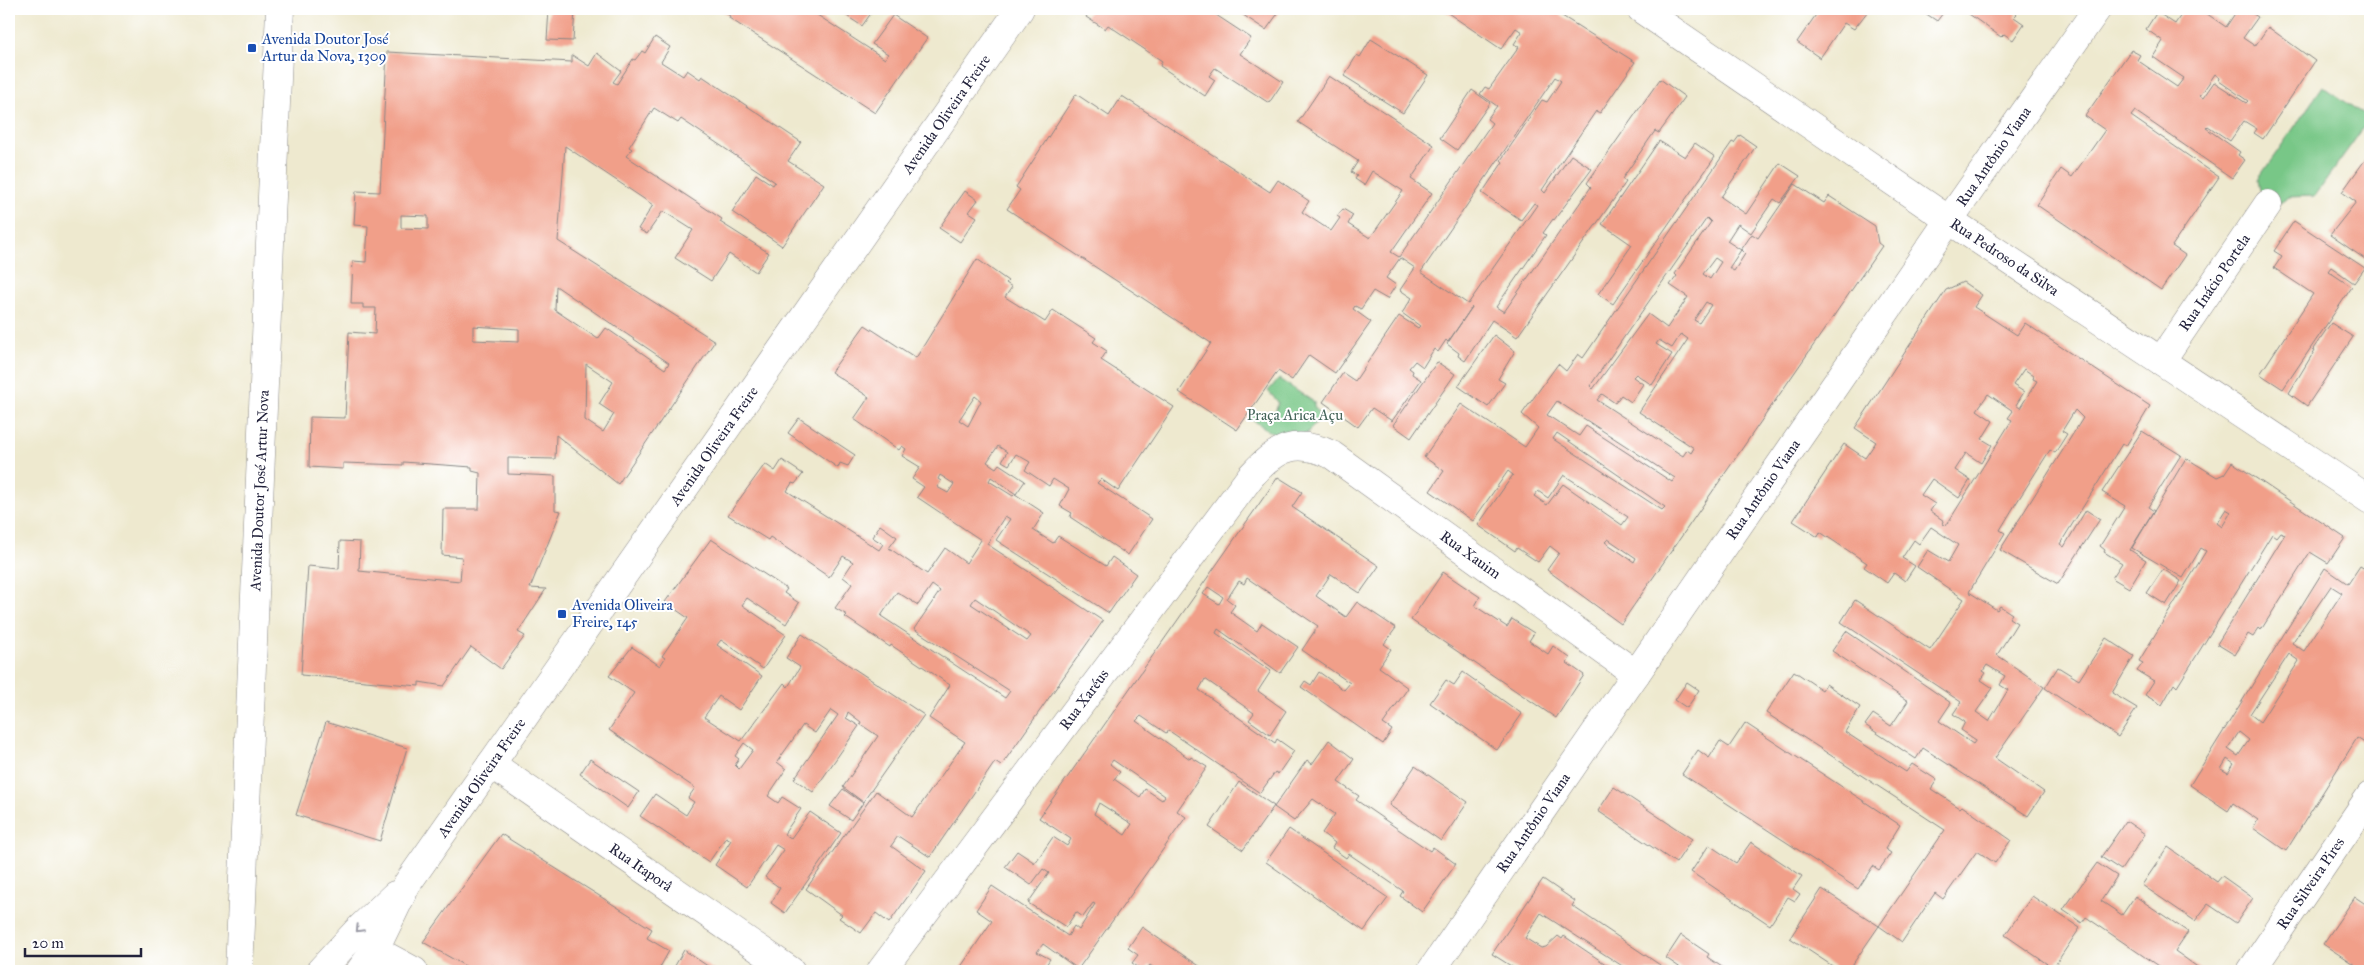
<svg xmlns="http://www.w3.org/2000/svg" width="2379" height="980" viewBox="0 0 2379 980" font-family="'IM FELL Great Primer',serif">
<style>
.green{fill:#78c787;stroke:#4d7461}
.building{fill:#f19f89;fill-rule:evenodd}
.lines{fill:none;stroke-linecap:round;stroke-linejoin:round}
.street-casing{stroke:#888685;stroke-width:29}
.secondary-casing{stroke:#888685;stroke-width:29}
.street{stroke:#fff;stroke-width:28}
.secondary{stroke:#fff;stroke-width:28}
.oneway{stroke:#9c9ca7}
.transit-dot{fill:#1a4fb4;stroke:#fff;stroke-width:2}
.labels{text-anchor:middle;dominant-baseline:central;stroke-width:4;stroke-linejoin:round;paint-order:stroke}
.transit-label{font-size:15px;fill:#164399;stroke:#fff;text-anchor:start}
.street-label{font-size:15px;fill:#22223b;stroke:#fff}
.park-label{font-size:15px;fill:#446459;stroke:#fff}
</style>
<rect width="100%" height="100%" fill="#fff"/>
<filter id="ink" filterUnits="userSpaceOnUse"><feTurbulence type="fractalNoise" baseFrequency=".02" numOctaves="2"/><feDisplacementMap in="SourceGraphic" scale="10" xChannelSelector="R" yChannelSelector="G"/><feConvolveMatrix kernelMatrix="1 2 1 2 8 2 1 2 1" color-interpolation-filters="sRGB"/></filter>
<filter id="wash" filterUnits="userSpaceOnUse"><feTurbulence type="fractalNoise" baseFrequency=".0096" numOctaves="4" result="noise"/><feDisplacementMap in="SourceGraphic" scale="20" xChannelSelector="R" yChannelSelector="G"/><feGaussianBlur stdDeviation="1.12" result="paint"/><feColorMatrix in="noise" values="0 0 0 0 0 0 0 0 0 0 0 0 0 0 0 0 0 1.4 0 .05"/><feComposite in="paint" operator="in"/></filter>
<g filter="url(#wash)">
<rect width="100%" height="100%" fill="#eee9cf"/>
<!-- green -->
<g class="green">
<path d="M2323,86L2370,119L2314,196L2289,197L2280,203L2260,189L2258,179Z"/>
<path d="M1279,379L1314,402V406L1321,417L1299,442L1281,439L1250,418L1255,413L1268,419L1274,417L1278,402L1268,391Z"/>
</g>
<g id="blocks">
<!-- building -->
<g class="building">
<path d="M549,9H575L573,41L547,40Z"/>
<path d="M719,9H808L885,59L888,54L872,44L893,15L927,38L875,113L729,18L730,16Z"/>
<path d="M836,9H874L862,26Z"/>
<path d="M1091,9H1207L1251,38L1240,54L1283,82L1269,103L1215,68L1209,76L1215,80L1205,96L1160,66L1162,61L1108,25L1105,29L1086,17Z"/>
<path d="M1234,9H1274L1279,12L1266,30Z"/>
<path d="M1442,9H1551L1635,62L1600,113L1596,111L1542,190L1545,193L1571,155L1592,169L1554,220L1553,219L1543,233L1546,235L1496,307L1504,312L1591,187L1587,183L1660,79L1685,97L1659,133L1655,131L1622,179L1626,182L1517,337L1492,320L1465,361L1458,356L1459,353L1447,344L1472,307L1448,342L1446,340L1438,352L1434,349L1423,367L1415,361L1409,368L1413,371L1412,374L1421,380L1392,421L1372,408L1358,427L1323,402L1343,373L1355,381L1399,316L1418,328L1420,326L1402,313L1412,298L1400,290L1415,268L1400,258L1386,278L1396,285L1387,299L1373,291L1361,309L1355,306L1353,309L1371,322L1335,373L1309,355L1292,380L1278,371L1237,430L1179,392L1211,343L1007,209L1020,190L1016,187L1076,94L1109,116L1122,96L1270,192L1278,180L1309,201L1302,212L1331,231L1340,218L1337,216L1343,209L1353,215L1348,224L1370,238L1403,191L1372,171L1364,185L1355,179L1357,176L1351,172L1358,161L1298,122L1329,76L1434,145L1411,179L1432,193L1391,252L1399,257L1492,123L1487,119L1497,106L1480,94L1485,87L1489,89L1519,47L1514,44L1522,32L1516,28L1501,49ZM1555,77L1561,81L1547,102L1542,100L1501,160L1503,162L1482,193L1521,220L1534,203L1537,205L1468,304L1421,272Z"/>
<path d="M1820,9H1864L1868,11L1854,29L1844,23L1820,58L1797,42Z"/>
<path d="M1923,9H1946L1937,21L1922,11Z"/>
<path d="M1962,9H2010L2017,14L2014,17L2024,24L2013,40L2004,34L2001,37Z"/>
<path d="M2185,9H2200L2226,27L2238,9H2245L2258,17L2243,38L2255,46L2268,27L2315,61L2263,139L2254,133L2257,129L2244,121L2230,141L2208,126L2206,128L2240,152L2238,155L2245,160L2232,178L2135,111L2131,116L2219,177L2172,246L2185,255L2161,290L2037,205L2061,169L2072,177L2105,130L2085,116L2131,50L2140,55L2137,60L2177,87L2180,83L2184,78L2153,57L2163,41L2146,29L2157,12L2175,24ZM2215,74L2220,78L2219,81L2248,101L2246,103L2214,82L2203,98L2200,96Z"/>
<path d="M655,37L670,47L661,62L683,76L687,70L700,79L702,76L801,142L788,161L824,184L782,246L732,212L756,174L773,185L775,182L681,119L678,123L654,108L629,147L632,149L626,156L722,219L720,222L769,253L756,272L729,254L711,281L675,258L693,230L663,211L647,234L638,229L653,205L565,146L558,241L715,341L618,484L556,435L555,459L508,458V474L555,476V510L561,511L530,588L546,589L518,632L525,636L501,669L471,647L444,686L419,682V686L301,675L308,566L339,569L340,541L360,542L359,571L460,581L462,557L442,555L443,509H479L480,473L472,471V467L403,462V465L343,463V469L309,467L310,417L345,418L349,332L375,334L376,308H363V304H351L353,261L366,262L368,226L354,225L356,191L380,192L387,52L572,62V55L589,66L597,53L621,71L613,82L617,84L633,59L635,60L642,51L645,53ZM401,215L428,216V229L401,228ZM556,286L669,363L665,369L606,328L598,339L555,310ZM473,326L519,329V342L473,340ZM586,364L613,382L599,404L614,414L603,432L585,420Z"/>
<path d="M1371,39L1428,75L1403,113L1344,76L1357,55L1360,57Z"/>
<path d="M1472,90L1490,103L1457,150L1440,138Z"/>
<path d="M1740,135L1756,146L1721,197L1746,214L1780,163L1800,176L1780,203L1774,199L1751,233L1738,224L1727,241L1741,250L1752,234L1758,238L1795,184L1824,203L1829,196L1875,226L1878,243L1882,246L1621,624L1547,570L1559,553L1550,546L1538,562L1517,548L1515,551L1478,525L1513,475L1508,471L1473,521L1430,491L1444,471L1424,457L1461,404L1525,447L1538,428L1522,414L1558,364L1566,371L1578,354L1583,358L1732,142L1734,143ZM1707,218L1711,222L1675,274L1677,276L1670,285L1688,297L1667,328L1648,314L1593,389L1590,386ZM1741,250L1745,254L1734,271L1729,268ZM1715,258L1721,262L1710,279L1703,274ZM1706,302L1711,305L1699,323L1694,320ZM1681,334L1688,339L1639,412L1694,448L1691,453L1687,450L1683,456L1597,400L1602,394L1615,403L1621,395L1631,402L1643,384L1633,377L1636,374L1652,385L1672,354L1656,344L1659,340L1672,348ZM1557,401L1675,478L1672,482L1586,426L1579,436L1547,415ZM1557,433L1665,507L1662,510L1553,439ZM1564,475L1628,517L1622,525L1563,484L1547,505L1534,496L1538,491L1548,498ZM1608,539L1636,558L1634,562L1605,542Z"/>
<path d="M1659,141L1685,157L1695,143L1715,157L1613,304L1598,294L1632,245L1602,224Z"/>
<path d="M2370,153V258L2367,256L2365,259L2330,235L2356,202L2342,192Z"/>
<path d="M965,191L978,200L969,212L977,217L960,242L939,228Z"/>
<path d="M2294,221L2365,268L2354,283L2331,267L2328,271L2352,287L2283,389L2260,374L2313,294L2274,268L2282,256L2274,251Z"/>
<path d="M977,259L1008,281L1006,283L1012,287L1005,297L1045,322L1053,310L1096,338L1093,342L1107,351L1101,360L1174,407L1118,491L1101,479L1097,483L1152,519L1128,555L1070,517L1072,513L1060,506L1069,489L1053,479L1049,486L1025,470L1030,462L1016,454L1009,465L1002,461L1007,452L998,446L987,462L996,468L999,464L1025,481L1016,494L991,477L989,481L1013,496L1015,494L1044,513L1033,530L1053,543L1058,536L1106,566L1112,557L1136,574L1109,613L996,540L1010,519L1005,516L987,544L1103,621L1001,766L995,762L930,857L898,836L891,846L926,871L889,923L876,913L861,933L839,918L842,915L806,889L876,791L912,817L965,742L929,718L950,685L891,645L890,647L845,617L847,615L835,608L852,584L843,577L853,562L843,556L829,577L770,537L768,540L728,515L765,464L775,471L782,460L803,474L795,484L792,483L787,491L879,550L883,544L872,537L880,525L897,537L889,548L927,574L945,548L966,563L981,540L917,497L924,487L912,479L920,467L902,456L906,449L902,446L899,450L854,419L869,397L831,372L865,325L916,358ZM975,396L981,401L968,426L959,420ZM940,475L954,484L948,493L937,487L941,481L938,479ZM932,585L940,591L914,629L1010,691L1005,698L881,616L897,592L918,605ZM975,598L1031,636L1027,641L971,604Z"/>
<path d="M1963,282L1982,295L1974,307L2017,335L2025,323L2150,406L2126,446L2122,444L2060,544L2064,547L2086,510L2100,519L2058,584L2000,550L2083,418L2075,410L2062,431L2067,434L2055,453L2050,450L2015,505L2000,530L2005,533L1969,592L1997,610L2000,606L2012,614L2009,618L2017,623L1997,655L2044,687L1995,758L2044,792L2028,816L1923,748L1916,759L1865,725L1873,714L1891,726L1908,701L1832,651L1846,631L1951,703L1939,721L1973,744L1976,740L1961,730L1965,722L1953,714L1961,702L1841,622L1855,600L1930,650L1964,599L1917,567L1928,550L1948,562L1958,545L1931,527L1919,544L1914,540L1902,558L1915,566L1905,581L1894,573L1887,583L1864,567L1867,563L1820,532L1818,537L1793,521L1844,444L1865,458L1876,442L1855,428L1946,290ZM2024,369L2034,376L2033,379L2037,381L2020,408L2016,405L2024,392L2013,385ZM1988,394L2013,411L2008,418L2012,420L1946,526L1943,524L1944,521L1930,511L1935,504L1921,495L1932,479L1959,498L1970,480L1955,470L1966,453L1981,463L1992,445L1982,439L1993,421L1977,410ZM1987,665L2005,676L2000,685L2008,690L1989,721L1976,712L1993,688L1981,680L1986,673L1983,671Z"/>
<path d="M2331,323L2353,337L2307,406L2289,393L2315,350L2313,349Z"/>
<path d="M1494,335L1515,351L1498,379L1505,383L1488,407L1458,386Z"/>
<path d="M1437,362L1455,374L1411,438L1393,425Z"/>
<path d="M799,418L855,455L848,466L840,463L838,468L788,433Z"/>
<path d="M2142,431L2181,455L2148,507L2154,511L2130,550L2146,560L2129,588L2112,578L2122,563L2104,552L2105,550L2100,546L2125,506L2102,492Z"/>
<path d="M2186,458L2217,477L2224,474L2232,462L2345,538L2328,563L2310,552L2261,630L2259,628L2253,637L2248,634L2235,655L2217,644L2285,534L2280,532L2276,537L2272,534L2177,687L2174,684L2162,705L2145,695L2154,681L2137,671L2143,663L2139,661L2206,551L2201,548L2183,578L2132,548ZM2226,509L2231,512L2222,527L2217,523Z"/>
<path d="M1278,477L1302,492L1292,507L1379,566L1360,593L1331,574L1316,596L1346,617L1357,602L1396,628L1384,644L1391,649L1379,667L1408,688L1383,724L1392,730L1383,744L1301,687L1305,681L1311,685L1319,672L1344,690L1350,683L1302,650L1318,626L1247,578L1244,584L1239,581L1227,599L1235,605L1230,612L1257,631L1262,623L1298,647L1280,673L1218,629L1216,633L1271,671L1258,691L1286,711L1270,735L1249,720L1254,713L1205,679L1199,690L1275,743L1277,739L1294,751L1278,774L1275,772L1260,793L1168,730L1166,733L1141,716L1136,721L1190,759L1191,757L1207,767L1177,811L1186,817L1091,951L1078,969L1043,944L1037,952L1050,959L1042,971H958L992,921L976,910L992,886L1068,936L1074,926L1079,930L1095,904L1093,903L1083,917L1076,912L1066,927L1028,903L1049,873L1043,869L1031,885L1005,867L1017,851L1035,863L1053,837L1067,846L1071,839L1039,818ZM1208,587L1223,597L1219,604L1203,594ZM1113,760L1165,796L1162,800L1145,789L1140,797L1114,779L1120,772L1110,764ZM1099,803L1132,824L1125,835L1094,814Z"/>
<path d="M711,539L787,589L784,593L799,603L786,624L747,598L742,605L786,635L763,669L721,640L717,645L762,676L739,710L719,696L704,717L741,741L784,683L788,687L800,667L786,658L802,634L924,715L863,802L843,787L878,736L860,724L861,722L848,712L846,718L859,726L813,792L794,779L838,715L831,710L815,733L803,725L789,745L777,762L786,769L768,796L778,803L782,797L801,809L784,834L791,838L810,812L841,833L785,913L771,903L780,888L765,877L784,850L776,845L747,887L715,865L731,840L726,837L709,862L640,816L655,794L686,815L694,802L688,798L695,788L609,730L634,693L609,676L632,647L660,666L665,658L662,656L688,618L665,602ZM744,743L753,750L739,769L735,765L739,759L735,756Z"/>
<path d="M2360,566L2370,572V717L2368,720L2370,722V744L2369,746L2357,738L2286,851L2253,828L2258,820L2233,803L2228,811L2190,785L2325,568L2348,584ZM2331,586L2342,593L2304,651L2292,643ZM2289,654L2299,661L2260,722L2250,714ZM2239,732L2249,740L2238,756L2228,749ZM2227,759L2234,764L2228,773L2221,769Z"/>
<path d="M2163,569L2181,581L2166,605L2147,593Z"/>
<path d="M1443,572L1480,597L1475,606L1507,627L1512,619L1534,633L1529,641L1548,654L1553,646L1570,658L1567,663L1584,675L1556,718L1411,620Z"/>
<path d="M2106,638L2134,656L2112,693L2137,708L2118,737L2045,688L2058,667L2079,680Z"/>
<path d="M1794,671L1822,690L1826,684L1860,707L1845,732L1906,772L1912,764L1937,780L1931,789L1960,808L1962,806L2011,840L1995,863L1977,851L1943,899L1935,893L1902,942L1879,926L1945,830L1766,713Z"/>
<path d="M1463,672L1522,714L1497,750L1430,703L1446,680L1454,685Z"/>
<path d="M1687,682L1699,690L1687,708L1675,700Z"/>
<path d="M326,722L407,748L380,841L296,815Z"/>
<path d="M1745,723L1900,825L1885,849L1891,853L1879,870L1873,866L1858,889L1682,774L1698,750L1709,758L1720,741L1729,747Z"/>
<path d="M1329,740L1354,759L1338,782L1359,796L1356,800L1430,851L1433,847L1456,864L1422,912L1400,896L1403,891L1349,854L1346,858L1332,848L1335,843L1322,833L1335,814L1313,799L1294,821L1274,807L1307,760L1312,764Z"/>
<path d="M590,759L639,792L628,808L580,774Z"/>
<path d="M1415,766L1468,802L1441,841L1389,805Z"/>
<path d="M1239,782L1274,806L1243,850L1209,827Z"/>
<path d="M1614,787L1692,839L1676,863L1598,811Z"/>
<path d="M843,789L863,803L851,820L830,806Z"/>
<path d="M2126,821L2145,834L2121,870L2101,857Z"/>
<path d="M1289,829L1388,898L1364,931L1266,862Z"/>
<path d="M501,834L652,929L647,938L669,951L658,971H502L492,965L488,971H464L467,967L423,942Z"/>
<path d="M1751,842L1802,876L1793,889L1800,894L1795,901L1788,897L1770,925L1691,872L1709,845L1736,863Z"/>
<path d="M2168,847L2217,882L2222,876L2253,898L2236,923L2208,904L2195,921L2142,885Z"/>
<path d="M2097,863L2117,876L2101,901L2122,915L2135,896L2188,932L2175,951L2203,971H2159L2161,968L2086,917L2082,923L2063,910Z"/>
<path d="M1543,879L1575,901L1572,906L1669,971H1630L1541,913L1525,938L1541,948L1546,947L1558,936L1562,939L1564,936L1616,971H1519L1492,954Z"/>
<path d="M1822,889L1879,926L1848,971H1840L1790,938Z"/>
<path d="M2032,896L2080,928L2053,968L2005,935Z"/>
<path d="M2355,897L2370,907V971H2364L2323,944Z"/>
<path d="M1142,927L1165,943L1207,971H1158L1150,965L1144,971L1132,963L1138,955L1128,948Z"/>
<path d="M1681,935L1709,954L1707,957L1728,971H1685L1666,958Z"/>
<path d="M684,950L712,969L716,971H672Z"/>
</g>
</g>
</g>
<g filter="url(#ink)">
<use href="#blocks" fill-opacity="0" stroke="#888685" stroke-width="1"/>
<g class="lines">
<defs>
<g id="street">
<path id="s1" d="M2161,361L2268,204"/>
<path id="s2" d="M491,764L791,971"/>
<path d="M375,950L414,971"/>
<path id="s3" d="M881,971L1251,476C1277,447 1296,438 1332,455L1636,674"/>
<path id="s4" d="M1431,971L1949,220L2097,9"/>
<path id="s5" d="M2251,971L2370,796"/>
</g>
<g id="secondary">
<path id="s6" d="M1641,9L1949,220L2370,500"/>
<path id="s7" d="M239,971L280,9"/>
<path d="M320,971L356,932L395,895"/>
<path id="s8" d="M360,971L375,950L407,884L1020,9"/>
</g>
</defs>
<!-- street casing -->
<use href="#street" class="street-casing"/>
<!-- secondary casing -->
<use href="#secondary" class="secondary-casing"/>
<!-- street -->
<use href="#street" class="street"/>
<!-- secondary -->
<use href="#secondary" class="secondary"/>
</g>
<!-- one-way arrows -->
<defs><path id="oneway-chevron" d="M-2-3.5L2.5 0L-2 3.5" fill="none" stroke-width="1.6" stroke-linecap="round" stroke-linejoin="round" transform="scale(1.25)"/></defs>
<use class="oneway" href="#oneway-chevron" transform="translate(359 929) rotate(135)"/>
</g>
<!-- markers -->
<g class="transit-dot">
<rect x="247" y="43" width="10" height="10" rx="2.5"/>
<rect x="557" y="609" width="10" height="10" rx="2.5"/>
</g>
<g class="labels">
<!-- transit labels -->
<g class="transit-label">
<text x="262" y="39">Avenida Doutor José<tspan x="262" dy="17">Artur da Nova, 1309</tspan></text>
<text x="572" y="605">Avenida Oliveira<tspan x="572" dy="17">Freire, 145</tspan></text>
</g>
<!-- street labels -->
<g class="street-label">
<text stroke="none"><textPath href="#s8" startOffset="1039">Avenida Oliveira Freire</textPath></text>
<text stroke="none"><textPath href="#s4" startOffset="990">Rua Antônio Viana</textPath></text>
<text stroke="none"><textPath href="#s6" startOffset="440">Rua Pedroso da Silva</textPath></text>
<text stroke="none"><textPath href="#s1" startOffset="95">Rua Inácio Portela</textPath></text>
<text stroke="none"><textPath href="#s8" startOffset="634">Avenida Oliveira Freire</textPath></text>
<text stroke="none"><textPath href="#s4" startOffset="585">Rua Antônio Viana</textPath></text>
<text stroke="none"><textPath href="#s7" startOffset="481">Avenida Doutor José Artur Nova</textPath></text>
<text stroke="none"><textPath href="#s3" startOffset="881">Rua Xauim</textPath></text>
<text stroke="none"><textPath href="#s3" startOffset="339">Rua Xaréus</textPath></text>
<text stroke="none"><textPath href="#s8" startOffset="229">Avenida Oliveira Freire</textPath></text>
<text stroke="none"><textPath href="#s4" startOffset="180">Rua Antônio Viana</textPath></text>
<text stroke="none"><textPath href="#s2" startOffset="182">Rua Itaporâ</textPath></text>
<text stroke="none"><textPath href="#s5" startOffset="106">Rua Silveira Pires</textPath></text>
</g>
<!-- park labels -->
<g class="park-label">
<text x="1295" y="415">Praça Arica Açu</text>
</g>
</g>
<!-- margin -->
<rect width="2379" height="980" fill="none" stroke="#fff" stroke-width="30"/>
<!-- scale -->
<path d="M25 948v8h116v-8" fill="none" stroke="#22223b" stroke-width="2.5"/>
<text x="32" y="948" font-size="15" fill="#22223b" stroke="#ffffff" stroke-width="4" paint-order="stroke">20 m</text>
</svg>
